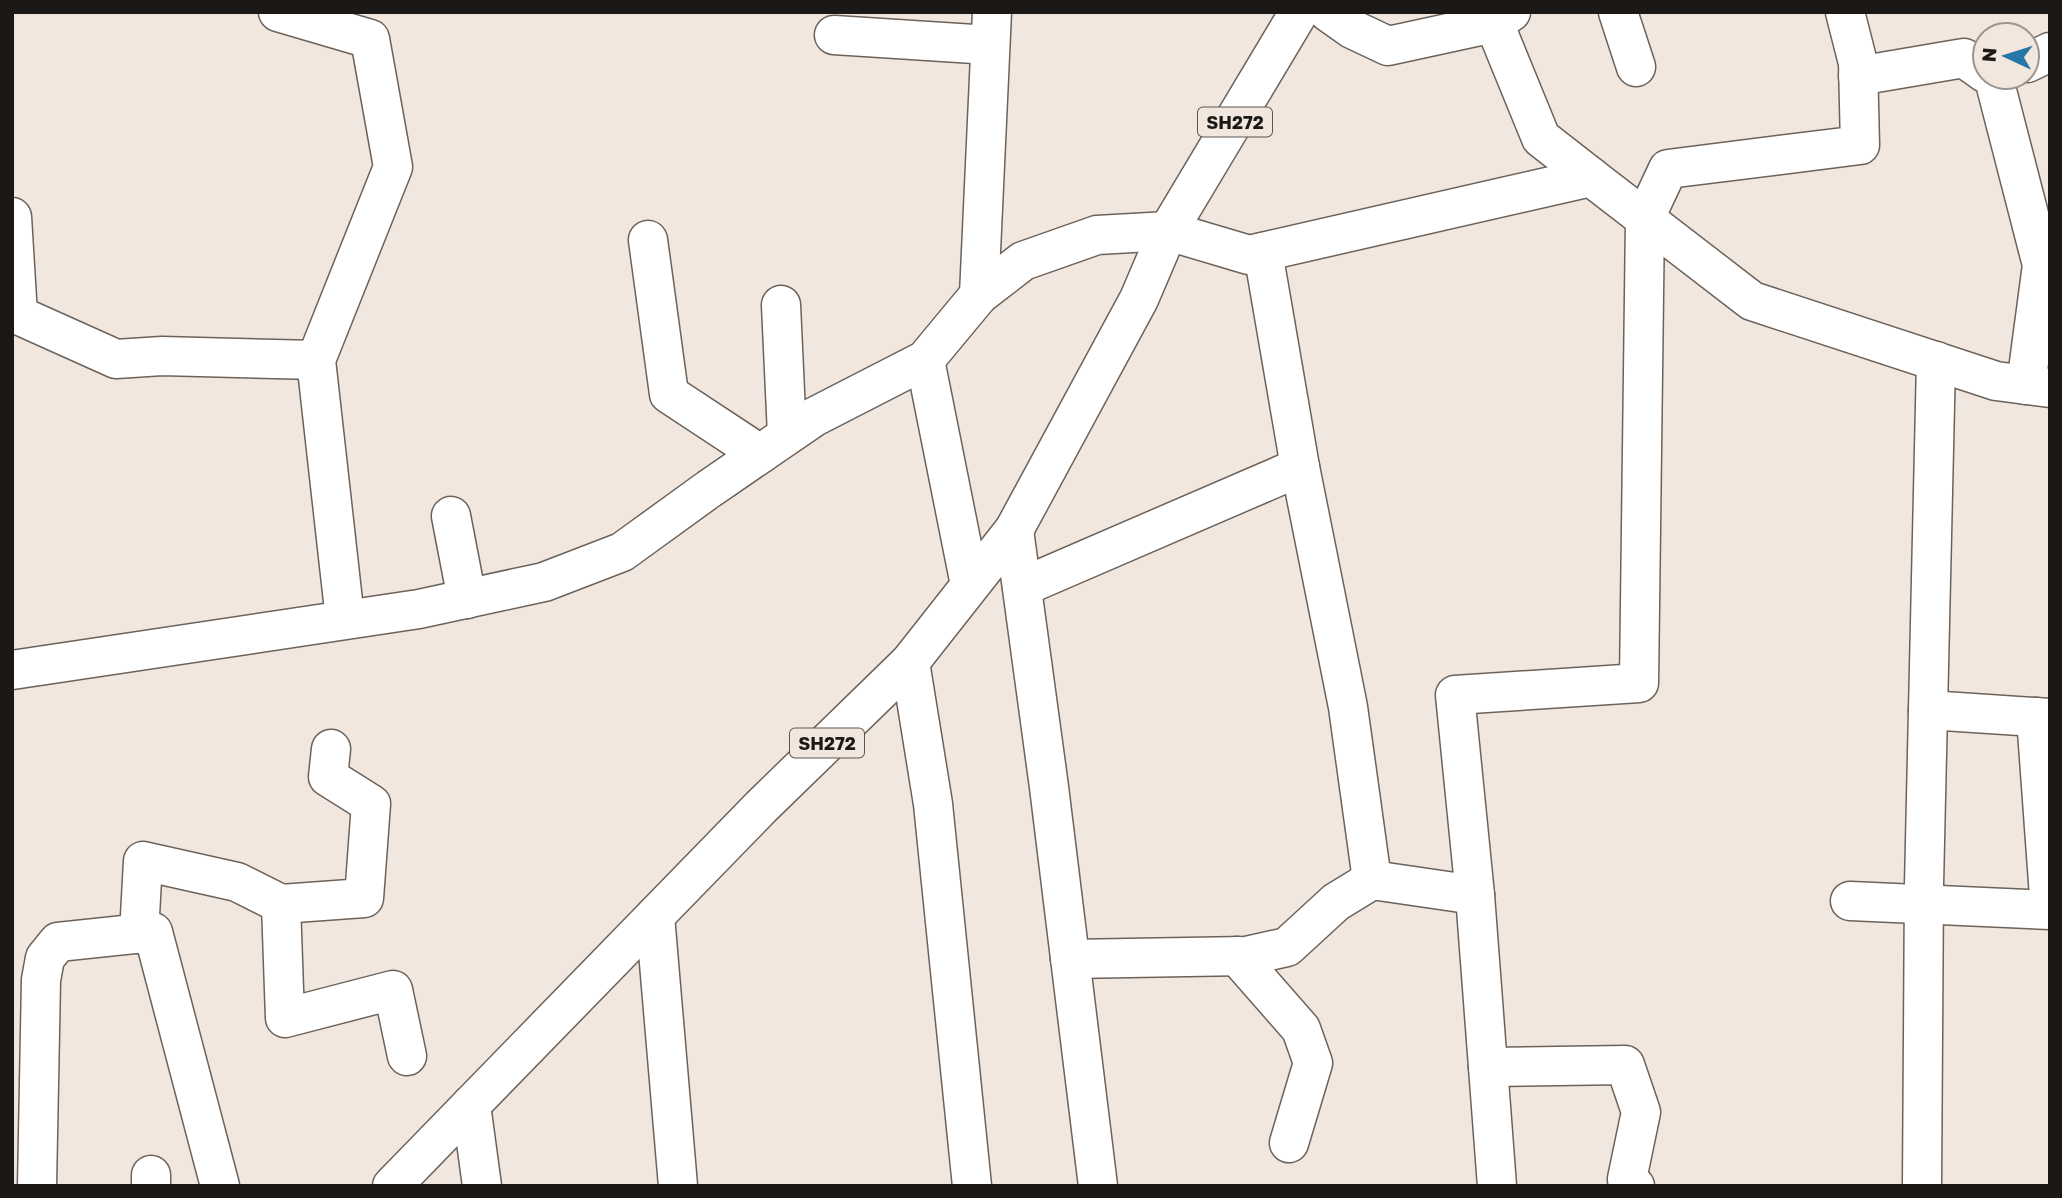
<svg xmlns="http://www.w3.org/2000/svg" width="2062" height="1198" viewBox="0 0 2062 1198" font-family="'Golos Text',sans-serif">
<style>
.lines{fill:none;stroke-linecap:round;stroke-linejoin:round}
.minor-casing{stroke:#6c625a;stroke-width:41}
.major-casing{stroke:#6c625a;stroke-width:41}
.minor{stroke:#fff;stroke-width:38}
.major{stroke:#fff;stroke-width:38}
.labels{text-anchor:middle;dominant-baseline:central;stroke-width:5;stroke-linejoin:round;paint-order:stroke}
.shield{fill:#f2e7de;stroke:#5c5651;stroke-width:2}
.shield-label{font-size:18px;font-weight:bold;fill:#1c1815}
</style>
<rect width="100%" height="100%" fill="#f2e7de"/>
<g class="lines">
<defs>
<g id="minor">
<path d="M278,12L370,39L393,167L316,360L345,619"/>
<path d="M1328,12L1352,29L1388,46L1494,23"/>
<path d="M1511,12L1494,23L1541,138L1591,177"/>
<path d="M1618,12L1636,67"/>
<path d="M834,35L990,45"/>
<path d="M2027,63L2050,52"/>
<path d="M1858,76L1964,58L1985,73"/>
<path d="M1994,79L2042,265L2026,385"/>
<path d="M12,217L18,315L116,359L162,356L316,360"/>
<path d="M648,240L669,394L760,454"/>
<path d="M1263,252L1300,467L1348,707L1372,880"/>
<path d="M979,295L992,12"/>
<path d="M781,305L787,435"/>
<path d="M925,360L970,585"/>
<path d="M451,516L467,599"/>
<path d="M1014,530L1049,787L1098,1186"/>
<path d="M1022,587L1300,467"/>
<path d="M910,662L933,804L972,1186"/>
<path d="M12,670L419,609L544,582L622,552L709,489L814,417L925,360L979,295L1023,261L1097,235L1168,231L1249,255L1591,177L1752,301L1996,381L2050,388"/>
<path d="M1928,710L2050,718"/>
<path d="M1850,901L2050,910L2036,717"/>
<path d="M281,904L364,898L371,804L328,777L331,749"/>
<path d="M655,916L678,1186"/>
<path d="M139,934L143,861L237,882L281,904L285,1018L393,990L407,1056"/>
<path d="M1237,956L1301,1029L1313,1063L1289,1143"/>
<path d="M1070,959L1246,956L1287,947L1336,902L1372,880L1475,895"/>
<path d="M1488,1067L1625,1065L1641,1112L1627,1179L1635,1186"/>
<path d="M471,1105L482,1186"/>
<path d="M37,1186L41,980L45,958L58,942L153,932L220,1186"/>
<path d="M151,1186V1175"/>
<path d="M1497,1186L1475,895L1455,695L1639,683L1645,218L1668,169L1860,145L1858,63L1845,12"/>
<path d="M1922,1186L1924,885L1936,361"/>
</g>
<path id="major" d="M392,1186L761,807L910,662L1014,530L1139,299L1168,231L1299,12"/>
</defs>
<!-- minor casing -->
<use href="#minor" class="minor-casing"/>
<!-- major casing -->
<use href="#major" class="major-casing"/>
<!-- minor -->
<use href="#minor" class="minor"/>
<!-- major -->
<use href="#major" class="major"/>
</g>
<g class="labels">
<!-- shield labels -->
<g class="shield">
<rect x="1198" y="107.5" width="74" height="29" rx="5"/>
<rect x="790" y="728.5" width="74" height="29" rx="5"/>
</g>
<g class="shield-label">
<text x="1235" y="122">SH272</text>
<text x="827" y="743">SH272</text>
</g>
</g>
<!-- border -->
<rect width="2062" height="1198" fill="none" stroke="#1c1815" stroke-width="28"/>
<!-- north arrow -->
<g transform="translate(2006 56) rotate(274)"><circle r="33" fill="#f2e7de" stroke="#9c948e" stroke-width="2"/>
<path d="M0-5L12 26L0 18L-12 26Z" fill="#2677a8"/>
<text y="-10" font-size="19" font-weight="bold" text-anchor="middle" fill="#1c1815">N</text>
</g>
</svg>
